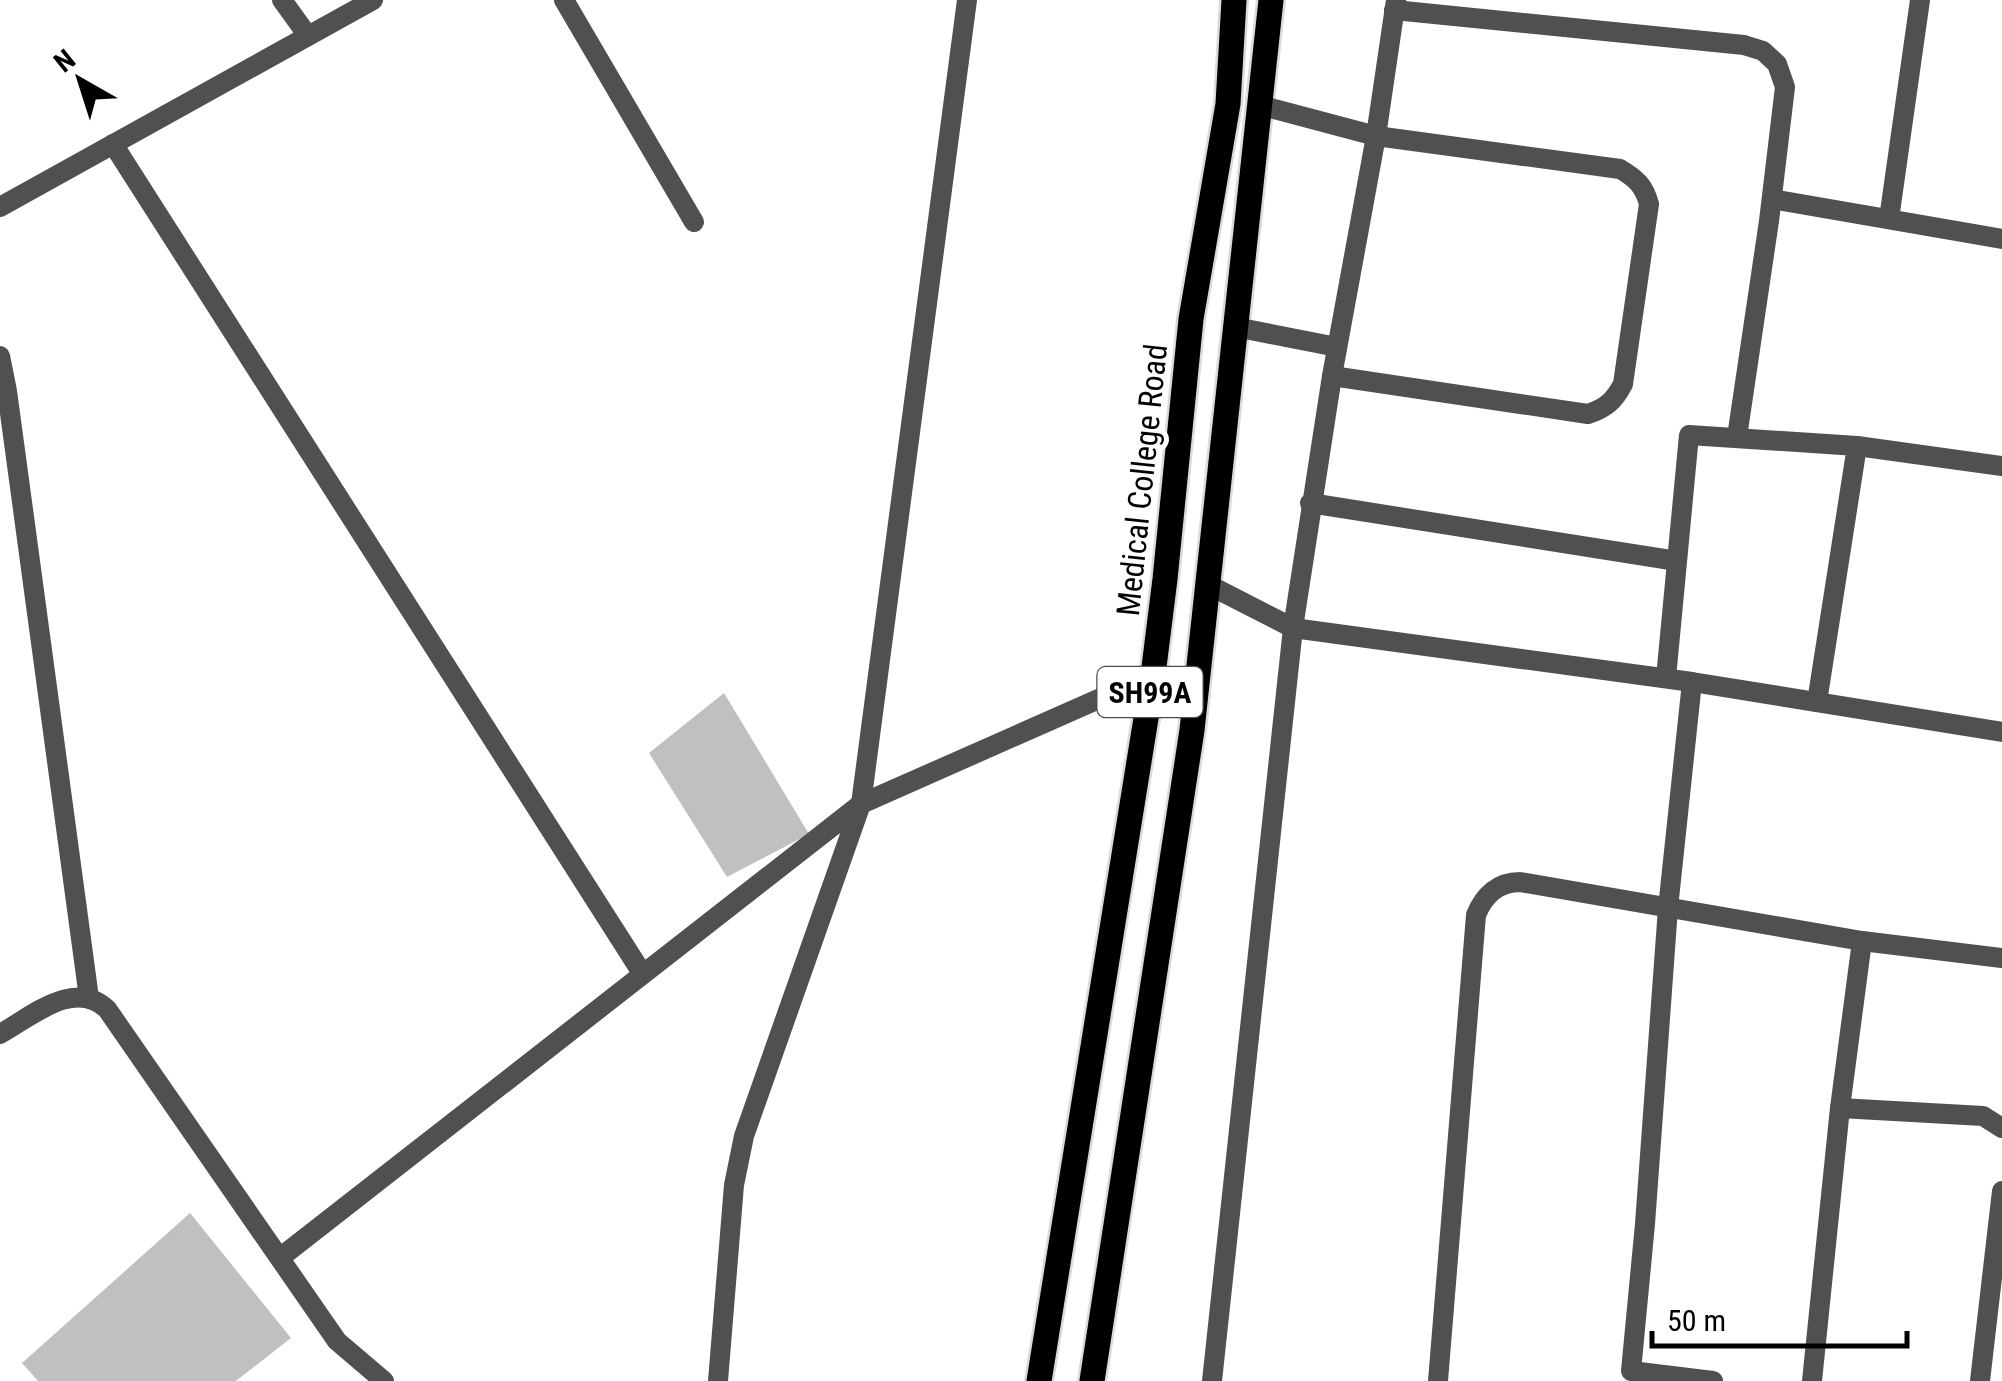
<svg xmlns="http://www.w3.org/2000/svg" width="2002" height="1381" viewBox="0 0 2002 1381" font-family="'Roboto Condensed',sans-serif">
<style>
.building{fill:#c0c0c0}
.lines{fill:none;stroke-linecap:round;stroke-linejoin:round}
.primary-casing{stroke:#dbdbdb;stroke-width:30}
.street{stroke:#505050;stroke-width:20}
.primary{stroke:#000;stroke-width:25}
.labels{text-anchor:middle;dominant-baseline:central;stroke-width:10;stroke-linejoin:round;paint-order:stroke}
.shield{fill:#fff;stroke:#4c4c4c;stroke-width:2.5}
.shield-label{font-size:30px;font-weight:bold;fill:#000}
.street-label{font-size:32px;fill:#000;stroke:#fff}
</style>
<rect width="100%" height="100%" fill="#fff"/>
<!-- building -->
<g class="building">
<path d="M724,693L809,834L727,877L649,753Z"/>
<path d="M190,1213L291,1338L236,1381H38L22,1363Z"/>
</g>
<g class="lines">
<defs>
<g id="primary">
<path d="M1039,1381L1153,675L1165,579L1191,319L1228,104L1234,0"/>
<path d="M1092,1381L1192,730L1271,0"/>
</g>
</defs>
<!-- primary casing -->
<use href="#primary" class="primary-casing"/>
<!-- street -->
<g class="street">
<path d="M282,0L308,36"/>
<path d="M564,0L694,222"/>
<path d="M1394,10L1744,45L1763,51L1777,64L1785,87L1769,221L1737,437"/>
<path d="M1259,105L1376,136L1620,169C1637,179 1644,186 1649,204L1623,384C1614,401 1606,408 1588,414L1332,376"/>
<path d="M113,144L642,973"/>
<path d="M1772,199L2002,239"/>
<path d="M0,207L373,0"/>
<path d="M1889,219L1920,0"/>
<path d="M1235,327L1337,347"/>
<path d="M0,356L7,391L89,998"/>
<path d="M1857,446L2002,466"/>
<path d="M1310,503L1677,561"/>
<path d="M1207,584L1293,628L1692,682L2002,732"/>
<path d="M1666,678L1689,435L1857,446L1817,702"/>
<path d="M1692,682L1668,908L1645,1224L1631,1371L1713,1381"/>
<path d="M0,1034C31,1017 74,978 107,1009L337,1341L384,1381"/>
<path d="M1840,1108L1983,1116L2002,1128"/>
<path d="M281,1257L861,804L1153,675"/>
<path d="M718,1381L734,1185L744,1136L861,804L967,0"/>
<path d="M1212,1381L1293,628L1332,376L1376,136L1396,0"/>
<path d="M1438,1381L1476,915C1484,895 1498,882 1520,882L1862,941L2002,958"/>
<path d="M1812,1381L1840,1108L1862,941"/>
<path d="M1980,1381L2002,1191"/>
</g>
<!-- primary -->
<use href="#primary" class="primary"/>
</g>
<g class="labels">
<!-- shield labels -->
<rect class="shield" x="1097.5" y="667" width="105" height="50" rx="8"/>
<g class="shield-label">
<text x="1150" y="692">SH99A</text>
</g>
<!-- street labels -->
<g class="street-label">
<text transform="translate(1142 480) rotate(-84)">Medical College Road</text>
</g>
</g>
<!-- north arrow -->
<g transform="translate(80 80) rotate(321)" stroke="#ffffff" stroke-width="8" paint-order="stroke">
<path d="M0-8L18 38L0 25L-18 38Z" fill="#000000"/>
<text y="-15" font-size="28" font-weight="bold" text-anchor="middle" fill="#000000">N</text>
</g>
<!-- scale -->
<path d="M1652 1331v15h255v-15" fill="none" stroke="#000000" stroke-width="5"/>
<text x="1667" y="1331" font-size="30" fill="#000000" stroke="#ffffff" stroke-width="8" paint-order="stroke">50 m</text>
</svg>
